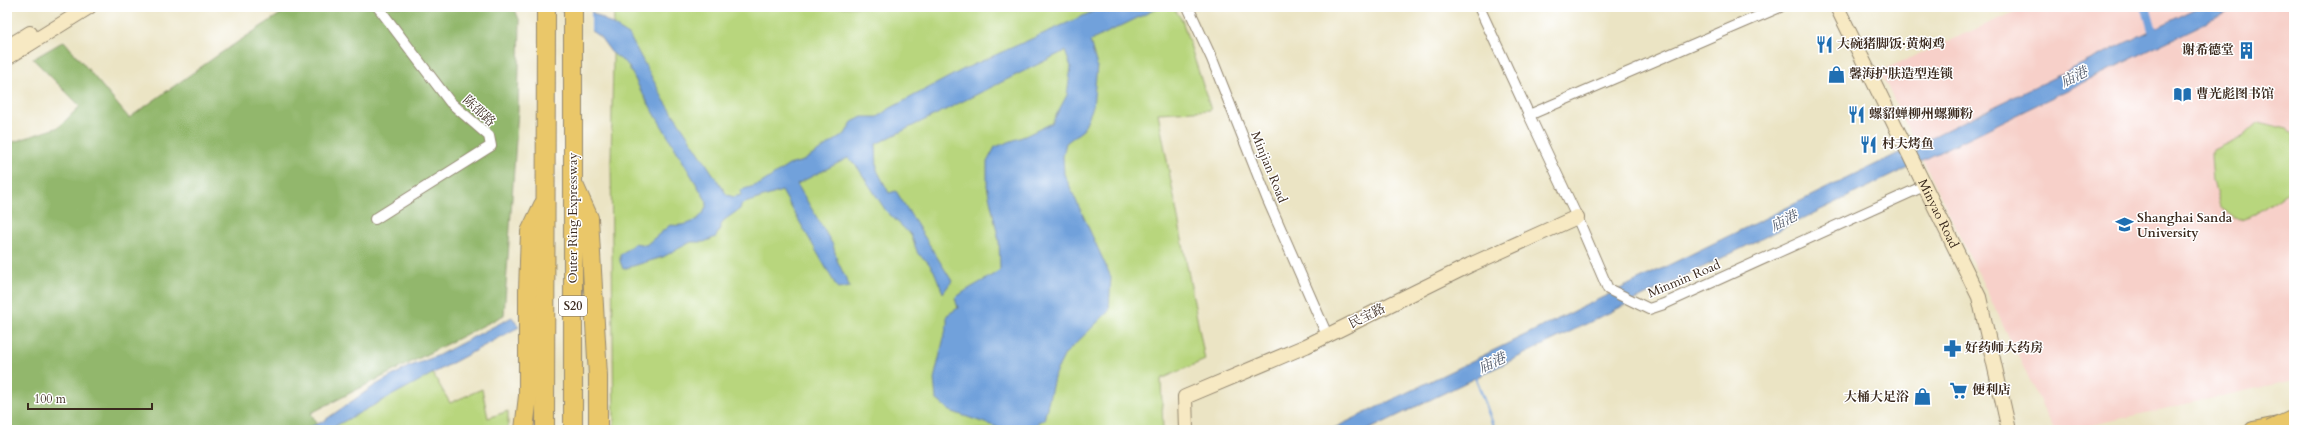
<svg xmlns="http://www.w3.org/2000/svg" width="2301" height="437" viewBox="0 0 2301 437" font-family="Cardo,'Noto Serif SC',serif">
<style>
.built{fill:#f7d0c9}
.green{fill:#b8d67d;stroke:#7a804e}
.forest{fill:#92b76c;stroke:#667045}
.water{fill:#71a1db;stroke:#56667c}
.pier{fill:#ebe4c4}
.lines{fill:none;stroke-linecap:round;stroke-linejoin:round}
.stream{stroke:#71a1db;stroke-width:2.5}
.canal{stroke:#71a1db;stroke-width:9}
.street-casing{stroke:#938771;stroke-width:12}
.secondary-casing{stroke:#938771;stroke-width:16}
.primary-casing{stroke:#938771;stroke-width:18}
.highway-casing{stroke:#938771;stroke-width:20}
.street{stroke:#fff;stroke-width:10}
.secondary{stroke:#f7e9c3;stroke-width:14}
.primary{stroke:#eac769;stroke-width:16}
.highway{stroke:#eac769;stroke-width:18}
.highway-bridge-casing{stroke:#938771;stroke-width:20;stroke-linecap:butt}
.highway-bridge{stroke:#eac769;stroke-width:18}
.labels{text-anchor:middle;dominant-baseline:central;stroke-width:3;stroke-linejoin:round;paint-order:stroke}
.shield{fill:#fff;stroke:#766a62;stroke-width:1}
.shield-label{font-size:12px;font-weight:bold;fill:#3b2a1e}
.poi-label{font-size:13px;font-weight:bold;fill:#3b2a1e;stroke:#fff;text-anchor:start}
.street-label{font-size:13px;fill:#3b2a1e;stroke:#fff}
.water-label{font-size:14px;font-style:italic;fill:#515a6a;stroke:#fff}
</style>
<rect width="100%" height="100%" fill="#fff"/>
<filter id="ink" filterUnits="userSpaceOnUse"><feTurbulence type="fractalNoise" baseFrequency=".025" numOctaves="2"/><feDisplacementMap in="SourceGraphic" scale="8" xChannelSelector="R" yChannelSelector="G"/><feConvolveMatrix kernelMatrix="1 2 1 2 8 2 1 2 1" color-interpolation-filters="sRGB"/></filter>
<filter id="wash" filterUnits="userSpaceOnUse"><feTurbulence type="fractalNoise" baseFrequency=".012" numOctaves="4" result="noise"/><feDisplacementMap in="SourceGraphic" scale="16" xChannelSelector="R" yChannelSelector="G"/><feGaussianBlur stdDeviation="0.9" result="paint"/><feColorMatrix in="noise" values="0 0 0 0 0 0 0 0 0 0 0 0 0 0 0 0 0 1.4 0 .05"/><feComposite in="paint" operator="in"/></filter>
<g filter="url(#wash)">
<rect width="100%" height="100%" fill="#ebe4c4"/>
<!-- built -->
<path class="built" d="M2026,7H2294V380L2069,430H2054L1880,71Z"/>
<!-- green -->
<g class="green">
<path d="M614,7H1173L1182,20L1211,110L1158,113L1205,360L1161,379L1163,430H614L611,161Z"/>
<path d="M2258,122L2287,129L2294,134V188L2255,214L2241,219L2234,218L2220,207L2213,180L2211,156L2214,150L2242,137Z"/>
<path d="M432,372L450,403L482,389L488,418L508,411V430H327Z"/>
</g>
<!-- forest -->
<path class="forest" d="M291,7H514L520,22L518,110L504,315L311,413L320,430H7V144L59,127L80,106L33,59L64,41L129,118L218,55Z"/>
<!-- water -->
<g class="water">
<path d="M556,7H584L629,35L664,100L727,195L734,197L741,195V190L760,184L789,165L803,161L845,134L852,122L862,117H878L887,110L964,69L1103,7H1160L1090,41L1097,66L1093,107L1083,130L1066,143L1063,156L1064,174L1111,277L1109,311L1065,354L1055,374L1044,420L1038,422L1037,430H1005L950,411L936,399L934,379L947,325V315L958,308L955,298C969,287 985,281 1000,270L999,241L987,186V162L995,147L1025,136L1052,123L1067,95L1071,67L1065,51L876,144L877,170L889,193L896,191L952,281L943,293L934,271L927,261L918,254L911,235L886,211L858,168L848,158L797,184L833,245L837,260L850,287L838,289L782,191L742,204L740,209L723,221L716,237L704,242H691L663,257L623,269L620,261V255L635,243L646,245L670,225C687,227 705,220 707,202L641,91L628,65L611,52L600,37Z"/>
<path d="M2199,7H2238L1368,430H1330Z"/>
<path d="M512,317L519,327L328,430H302L322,422L374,386L408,367L437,356Z"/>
</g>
<!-- pier -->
<path class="pier" d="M563,7H588L591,9V33L563,14Z"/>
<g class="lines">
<!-- stream -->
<path class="stream" d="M1475,376L1495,430"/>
<!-- canal -->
<path class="canal" d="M2146,7L2154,36"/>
</g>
</g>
<g filter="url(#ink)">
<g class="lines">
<defs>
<g id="street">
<path d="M1188,7L1212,59L1267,198L1327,335"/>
<path d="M1479,7L1529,115L1780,7"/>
<path d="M1529,115L1577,217L1608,289L1649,309L1664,304L1924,186"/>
<path d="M375,219L491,146L489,136L450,102L378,7"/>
</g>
<g id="secondary">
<path id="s1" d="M1837,7L1979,297L2009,430"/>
<path d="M7,47L30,33"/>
<path d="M7,58L89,7"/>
<path d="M1186,430L1185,397L1306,346L1470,265L1577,217"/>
</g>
<path id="primary" d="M2253,430L2283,424"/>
<g id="highway">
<path d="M575,187L589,218L598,376V430"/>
<path d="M524,430L528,396V291L530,232L543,205"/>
<path d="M545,430L546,7"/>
<path d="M573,430V7"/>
<path d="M2293,430H2294"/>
</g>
</defs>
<!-- street casing -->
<use href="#street" class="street-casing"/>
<!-- secondary casing -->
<use href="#secondary" class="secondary-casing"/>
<!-- primary casing -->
<use href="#primary" class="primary-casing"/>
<!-- highway casing -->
<use href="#highway" class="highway-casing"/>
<!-- street -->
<use href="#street" class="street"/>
<!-- secondary -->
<use href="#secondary" class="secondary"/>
<!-- primary -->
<use href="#primary" class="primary"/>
<!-- highway -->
<use href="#highway" class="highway"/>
<defs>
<path id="highway-bridge" d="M2270,430L2294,419"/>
</defs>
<!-- highway-bridge casing -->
<use href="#highway-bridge" class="highway-bridge-casing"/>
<!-- highway-bridge -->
<use href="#highway-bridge" class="highway-bridge"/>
</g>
</g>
<!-- icons -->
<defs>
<symbol id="restaurant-bare" viewBox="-9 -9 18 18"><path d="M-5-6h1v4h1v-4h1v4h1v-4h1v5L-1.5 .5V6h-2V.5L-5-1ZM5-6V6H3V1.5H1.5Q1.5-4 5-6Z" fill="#1f6fb2" stroke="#fff" stroke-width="2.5" paint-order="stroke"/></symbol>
<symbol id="building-bare" viewBox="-9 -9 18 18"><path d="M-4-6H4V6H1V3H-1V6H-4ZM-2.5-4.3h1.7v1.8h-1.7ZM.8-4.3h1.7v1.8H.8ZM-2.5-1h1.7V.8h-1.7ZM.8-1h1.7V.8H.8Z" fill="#1f6fb2" stroke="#fff" stroke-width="2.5" paint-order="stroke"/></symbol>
<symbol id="shop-bare" viewBox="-9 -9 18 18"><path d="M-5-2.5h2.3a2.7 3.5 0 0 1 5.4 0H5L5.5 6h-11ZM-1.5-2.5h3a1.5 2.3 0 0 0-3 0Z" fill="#1f6fb2" stroke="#fff" stroke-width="2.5" paint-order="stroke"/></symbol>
<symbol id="library-bare" viewBox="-9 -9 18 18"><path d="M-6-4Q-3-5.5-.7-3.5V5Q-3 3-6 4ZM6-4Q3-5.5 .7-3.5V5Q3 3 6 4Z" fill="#1f6fb2" stroke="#fff" stroke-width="2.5" paint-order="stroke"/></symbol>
<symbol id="university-bare" viewBox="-9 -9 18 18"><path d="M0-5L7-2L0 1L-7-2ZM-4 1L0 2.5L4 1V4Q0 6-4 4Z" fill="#1f6fb2" stroke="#fff" stroke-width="2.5" paint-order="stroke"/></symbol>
<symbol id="pharmacy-bare" viewBox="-9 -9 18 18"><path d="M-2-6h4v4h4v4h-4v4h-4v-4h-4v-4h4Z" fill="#1f6fb2" stroke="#fff" stroke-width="2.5" paint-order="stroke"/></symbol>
<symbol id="supermarket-bare" viewBox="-9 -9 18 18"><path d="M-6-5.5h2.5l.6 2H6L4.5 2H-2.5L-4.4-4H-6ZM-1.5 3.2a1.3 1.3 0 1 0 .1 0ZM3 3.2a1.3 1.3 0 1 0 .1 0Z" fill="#1f6fb2" stroke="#fff" stroke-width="2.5" paint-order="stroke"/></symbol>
</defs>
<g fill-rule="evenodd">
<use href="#restaurant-bare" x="1812" y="32" width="25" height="25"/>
<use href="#building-bare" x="2234" y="38" width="25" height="25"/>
<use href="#shop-bare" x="1824" y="62" width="25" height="25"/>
<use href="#library-bare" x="2170" y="82" width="25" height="25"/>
<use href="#restaurant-bare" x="1844" y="102" width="25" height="25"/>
<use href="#restaurant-bare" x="1856" y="132" width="25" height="25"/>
<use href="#university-bare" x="2112" y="212" width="25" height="25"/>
<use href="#pharmacy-bare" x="1940" y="336" width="25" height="25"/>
<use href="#supermarket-bare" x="1946" y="378" width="25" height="25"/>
<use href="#shop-bare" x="1910" y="384" width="25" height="25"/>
</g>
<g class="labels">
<!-- shield labels -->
<rect class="shield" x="559" y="296" width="28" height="20" rx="3"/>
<g class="shield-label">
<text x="573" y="306">S20</text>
</g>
<!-- poi labels -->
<g class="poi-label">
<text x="1837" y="44">大碗猪脚饭·黄焖鸡</text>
<text x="2234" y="50" text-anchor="end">谢希德堂</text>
<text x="1849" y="74">馨海护肤造型连锁</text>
<text x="2196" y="94">曹光彪图书馆</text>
<text x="1869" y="114">螺貂蝉柳州螺狮粉</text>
<text x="1882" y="144">村夫烤鱼</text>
<text x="2137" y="218">Shanghai Sanda<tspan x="2137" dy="15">University</tspan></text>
<text x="1965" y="348">好药师大药房</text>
<text x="1972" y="390">便利店</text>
<text x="1909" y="397" text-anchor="end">大桶大足浴</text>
</g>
<!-- street labels -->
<g class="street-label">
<text transform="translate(479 111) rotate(43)">陈邵路</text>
<text transform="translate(1269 167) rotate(68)">Minjian Road</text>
<text stroke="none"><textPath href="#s1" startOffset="230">Minyao Road</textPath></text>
<text transform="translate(573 218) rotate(-90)">Outer Ring Expressway</text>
<text transform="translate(1684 279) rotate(-23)">Minmin Road</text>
<text transform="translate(1367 316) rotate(-26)">民宝路</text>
</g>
<!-- water labels -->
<g class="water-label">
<text transform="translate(2074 77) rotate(-26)">庙港</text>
<text transform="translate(1784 221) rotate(-26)">庙港</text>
<text transform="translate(1492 363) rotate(-25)">庙港</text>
</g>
</g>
<!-- margin -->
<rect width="2301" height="437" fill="none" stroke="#fff" stroke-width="24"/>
<!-- scale -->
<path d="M28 403v6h124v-6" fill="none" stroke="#3b2a1e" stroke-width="2"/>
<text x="34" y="403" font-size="12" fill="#3b2a1e" stroke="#ffffff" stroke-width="3" paint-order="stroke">100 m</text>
</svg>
